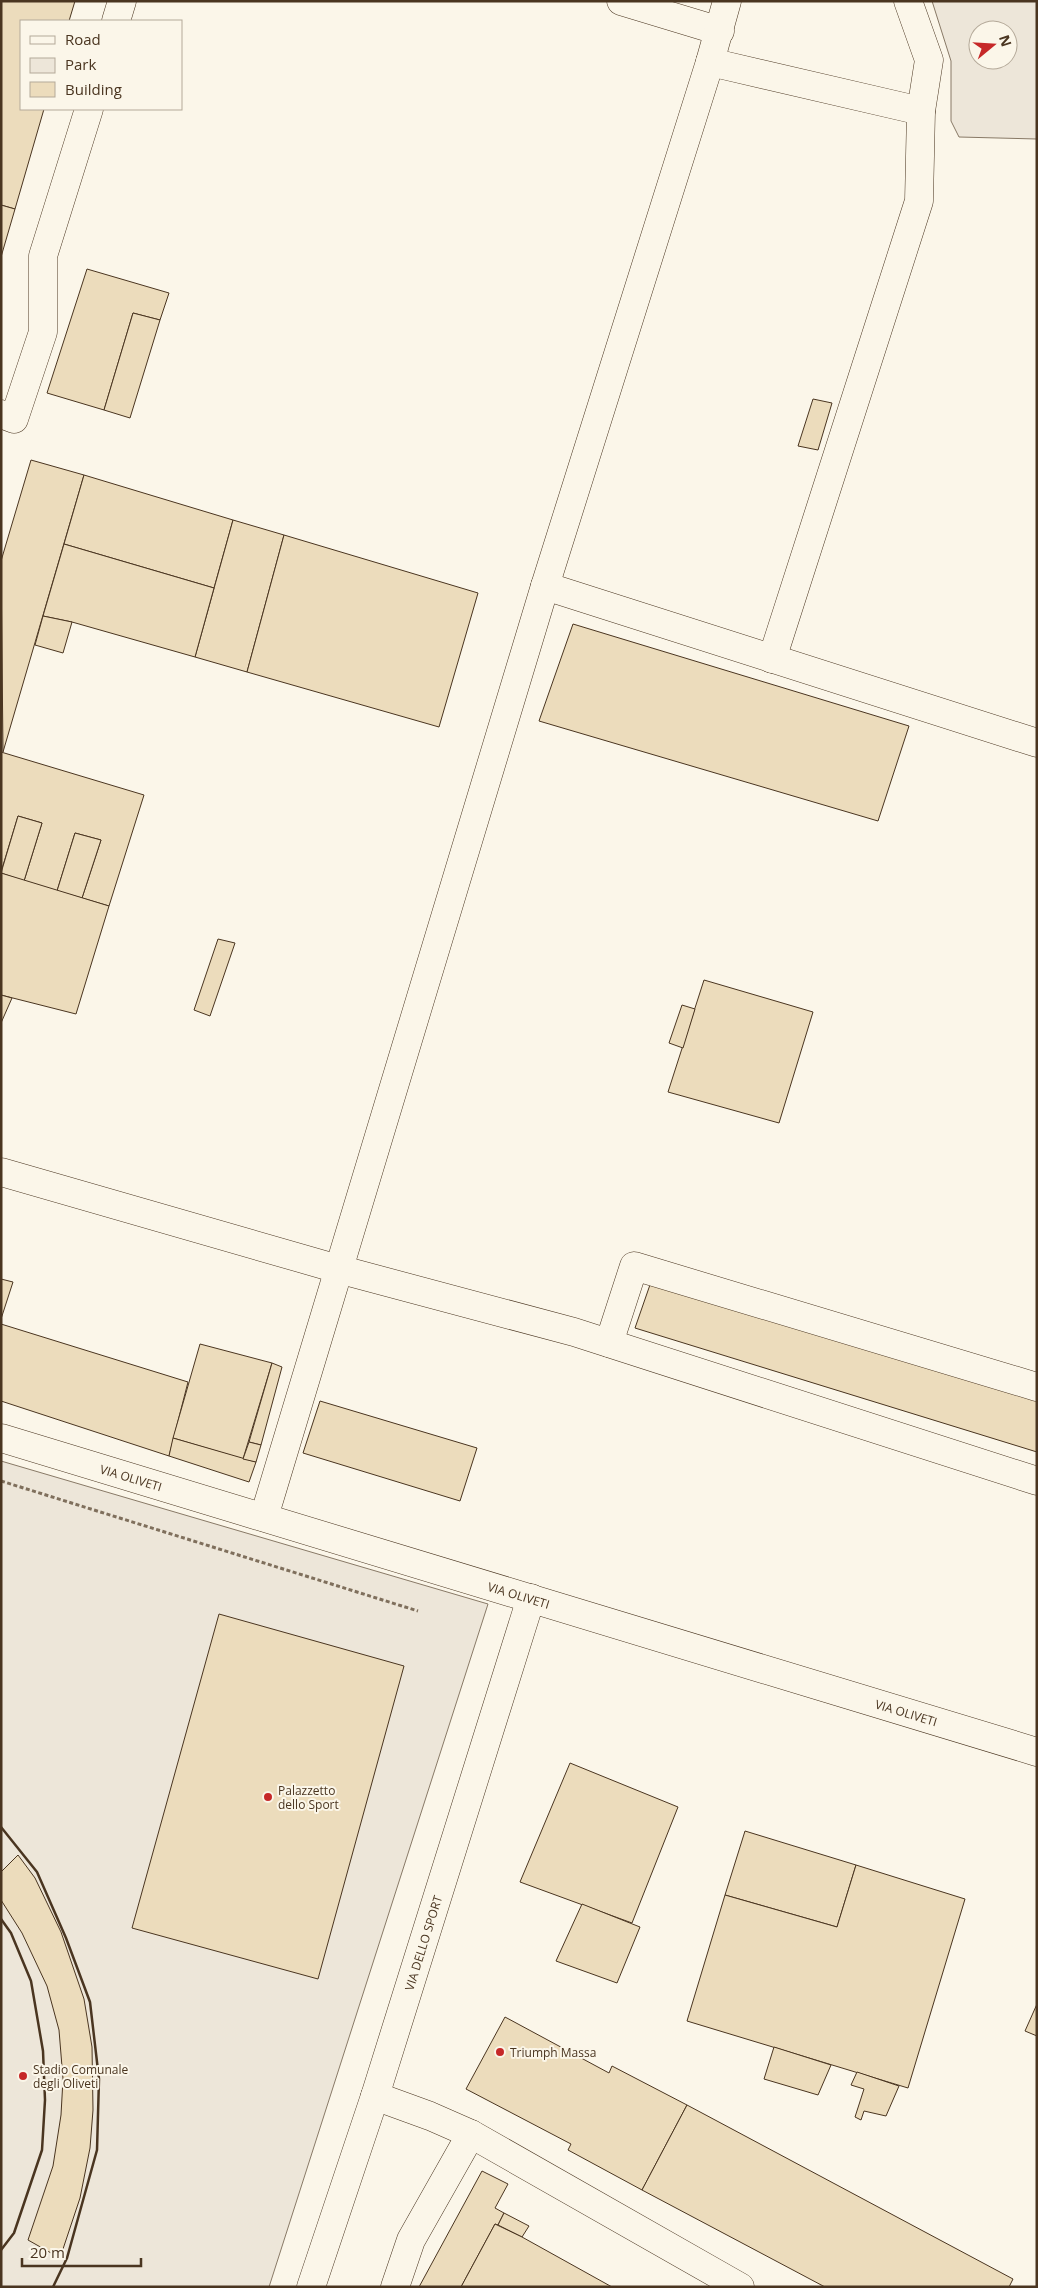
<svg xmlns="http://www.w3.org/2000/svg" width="1038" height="2288" viewBox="0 0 1038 2288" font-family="'Open Sans',sans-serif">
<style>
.green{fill:#ede6d9;stroke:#887966;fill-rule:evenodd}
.building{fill:#ecdcbc;stroke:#4a3520}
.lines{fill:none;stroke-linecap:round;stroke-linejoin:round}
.minor-casing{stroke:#4a3520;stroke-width:29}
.major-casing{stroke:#4a3520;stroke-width:29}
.path{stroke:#7f6f5c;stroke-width:3;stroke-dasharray:4 2.5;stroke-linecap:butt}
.minor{stroke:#fbf6e9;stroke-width:28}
.major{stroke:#fbf6e9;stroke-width:28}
.wall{stroke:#4a3520;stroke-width:2.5}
.poi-dot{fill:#c62828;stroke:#fbf6e9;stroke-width:2}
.labels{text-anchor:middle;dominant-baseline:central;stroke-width:4;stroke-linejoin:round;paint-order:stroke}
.street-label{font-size:12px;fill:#4a3520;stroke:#fbf6e9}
.poi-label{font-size:12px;fill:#4a3520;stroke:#fbf6e9;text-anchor:start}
</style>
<rect width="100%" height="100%" fill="#fbf6e9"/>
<!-- green -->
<g class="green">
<path d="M932,1H1037V139L959,137L951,121V61ZM978,30H1008V60H978Z"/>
<path d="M1,1461L488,1604L269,2287H1Z"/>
</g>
<!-- building -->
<g class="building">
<path d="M1,1H75L69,21H21V109H44L15,209L1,205Z"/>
<path d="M1,205L15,209L1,257Z"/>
<path d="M87,269L169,293L160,320L133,313L104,410L47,393Z"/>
<path d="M133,313L160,320L130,418L104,410Z"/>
<path d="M813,399L832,403L818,450L798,446Z"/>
<path d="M31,460L84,475L3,752L1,561Z"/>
<path d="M84,475L233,520L214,588L64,544Z"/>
<path d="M233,520L284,535L247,672L195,657Z"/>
<path d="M284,535L478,593L439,727L247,672Z"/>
<path d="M64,544L214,588L195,657L72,622L43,616Z"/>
<path d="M43,616L72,622L63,653L35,645Z"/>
<path d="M573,624L909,726L878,821L539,721Z"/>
<path d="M1,752L144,795L109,906L82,898L101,840L75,833L57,891L24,881L42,823L18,816L1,872Z"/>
<path d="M18,816L42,823L24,881L1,873Z"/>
<path d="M75,833L101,840L82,898L57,891Z"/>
<path d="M1,873L109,906L76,1014L1,995Z"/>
<path d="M218,939L235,943L210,1016L194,1010Z"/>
<path d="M704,980L813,1012L779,1123L668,1092Z"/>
<path d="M1,995L12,998L1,1023Z"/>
<path d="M682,1005L695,1009L683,1048L669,1043Z"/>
<path d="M1,1279L13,1282L1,1319Z"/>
<path d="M652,1279L1037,1397V1452L635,1328Z"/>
<path d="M1,1324L188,1382L169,1456L1,1401Z"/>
<path d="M200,1344L272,1363L243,1459L173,1438Z"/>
<path d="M272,1363L282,1367L261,1445L249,1442Z"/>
<path d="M320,1401L477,1448L460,1501L303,1453Z"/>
<path d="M173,1438L256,1462L249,1482L169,1456Z"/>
<path d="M249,1442L261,1445L256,1462L243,1459Z"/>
<path d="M219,1614L404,1666L318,1979L132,1928Z"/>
<path d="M570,1763L678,1807L632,1923L520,1882Z"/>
<path d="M745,1831L856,1865L837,1927L725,1895Z"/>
<path d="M18,1855L35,1878L61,1932L84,1999L92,2047L93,2110L90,2148L80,2198L60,2258L28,2240L53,2166L61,2115L63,2079L59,2030L47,1986L22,1933L1,1900V1872Z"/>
<path d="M856,1865L965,1899L908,2088L687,2021L725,1895L837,1927Z"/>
<path d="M582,1904L640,1927L617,1983L556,1961Z"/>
<path d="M1037,2004V2036L1025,2031Z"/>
<path d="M505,2017L609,2073L612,2066L687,2105L642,2190L568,2150L571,2144L466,2089Z"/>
<path d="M774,2047L831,2065L818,2095L764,2079Z"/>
<path d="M857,2072L899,2086L886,2116L864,2111L861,2120L855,2117L864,2089L851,2085Z"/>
<path d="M687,2105L1013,2279L1009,2287H825L642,2190Z"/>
<path d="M482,2171L508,2184L495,2208L504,2213L498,2225L495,2224L461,2287H419Z"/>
<path d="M504,2213L529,2226L522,2237L498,2225Z"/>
<path d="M495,2224L522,2237L612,2287H461Z"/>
</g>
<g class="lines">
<defs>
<g id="minor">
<path d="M621,1L720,31"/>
<path d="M116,21L122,1"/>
<path d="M710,62L921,111"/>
<path d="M1,414L14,419L43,332V256L89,109"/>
<path d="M545,586L1037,743"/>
<path d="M772,659L919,201L921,111L929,60L908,1"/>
<path d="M1,1172L338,1269L574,1332L1037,1481"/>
<path d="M609,1343L634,1266L1037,1387"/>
<path d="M264,1517L545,586L710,62L727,1"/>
<path d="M375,2096L430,2116L471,2134L740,2287"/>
<path id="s1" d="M311,2287L375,2096L531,1598"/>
<path d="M395,2287L411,2240L471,2134"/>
</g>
<g id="major">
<path id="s2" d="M1,1438L1037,1752"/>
</g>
</defs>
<!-- minor casing -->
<use href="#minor" class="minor-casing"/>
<!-- major casing -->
<use href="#major" class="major-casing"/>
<!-- path -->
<path class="path" d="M1,1481L418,1611"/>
<!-- minor -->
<use href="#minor" class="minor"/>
<!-- major -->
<use href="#major" class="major"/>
<!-- wall -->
<g class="wall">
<path d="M1,1827L37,1872L66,1938L90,2002L99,2079L97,2150L67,2258L53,2287"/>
<path d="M1,1919L11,1933L31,1981L43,2051L45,2100L42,2150L14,2233L1,2250"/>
</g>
</g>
<!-- markers -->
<g class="poi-dot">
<circle cx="268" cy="1797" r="5"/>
<circle cx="500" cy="2052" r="5"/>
<circle cx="23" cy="2076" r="5"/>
</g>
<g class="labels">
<!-- street labels -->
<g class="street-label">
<text stroke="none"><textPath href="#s2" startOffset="136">VIA OLIVETI</textPath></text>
<text stroke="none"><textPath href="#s2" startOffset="541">VIA OLIVETI</textPath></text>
<text stroke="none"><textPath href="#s2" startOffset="946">VIA OLIVETI</textPath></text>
<text stroke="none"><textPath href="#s1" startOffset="362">VIA DELLO SPORT</textPath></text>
</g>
<!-- poi labels -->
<g class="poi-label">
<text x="278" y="1790">Palazzetto<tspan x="278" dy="14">dello Sport</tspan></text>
<text x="510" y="2052">Triumph Massa</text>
<text x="33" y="2069">Stadio Comunale<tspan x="33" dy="14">degli Oliveti</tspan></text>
</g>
</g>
<!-- border -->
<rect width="1038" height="2288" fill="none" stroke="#4a3520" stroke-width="5"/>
<!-- legend -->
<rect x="20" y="20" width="162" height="90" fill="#fbf6e9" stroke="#b4a999"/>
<rect x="30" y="36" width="25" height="8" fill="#fbf6e9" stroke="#b4a999"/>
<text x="65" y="45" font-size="15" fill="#4a3520">Road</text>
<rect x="30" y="58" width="25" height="15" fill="#ede6d9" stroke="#b4a999"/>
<text x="65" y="70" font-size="15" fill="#4a3520">Park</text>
<rect x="30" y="82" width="25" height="15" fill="#ecdcbc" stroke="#b4a999"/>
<text x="65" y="95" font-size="15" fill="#4a3520">Building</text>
<!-- north arrow -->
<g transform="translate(993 45) rotate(72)"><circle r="24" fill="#fbf6e9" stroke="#b4a999"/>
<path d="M0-4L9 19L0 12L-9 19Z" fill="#c62828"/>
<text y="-8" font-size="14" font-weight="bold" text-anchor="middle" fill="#4a3520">N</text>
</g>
<!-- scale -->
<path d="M22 2258v8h119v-8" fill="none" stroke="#4a3520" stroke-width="2.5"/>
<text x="30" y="2258" font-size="15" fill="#4a3520" stroke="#fbf6e9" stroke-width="4" paint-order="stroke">20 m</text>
</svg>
